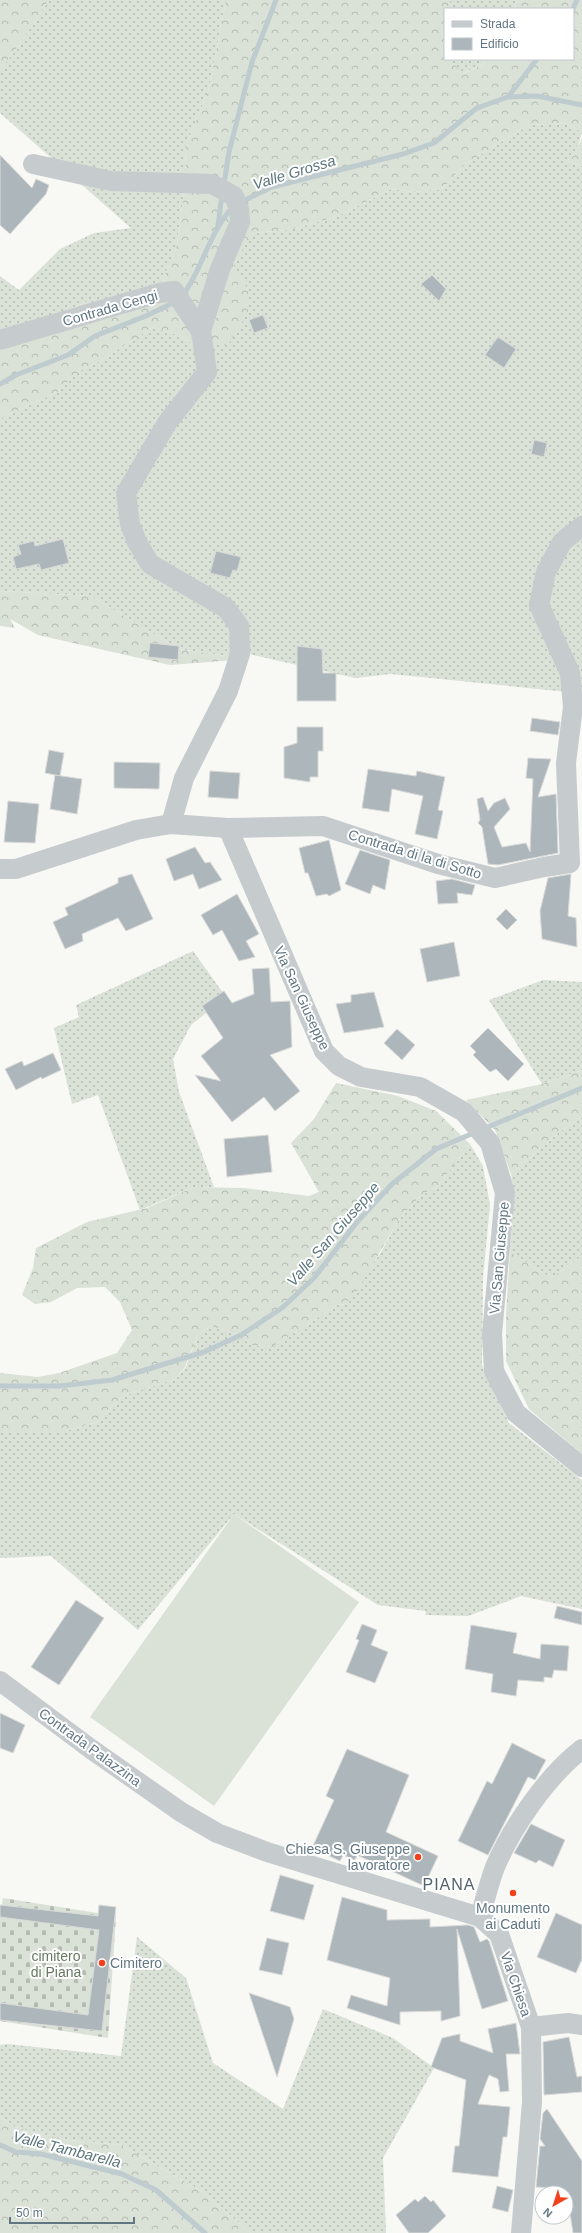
<svg xmlns="http://www.w3.org/2000/svg" width="582" height="2233" viewBox="0 0 582 2233" font-family="Helvetica,sans-serif">
<style>
.grass{fill:url(#grass-dots)}
.forest{fill:url(#forest-crowns)}
.cemetery{fill:url(#cemetery-stones)}
.pitch{fill:#dae1d6}
.lines{fill:none;stroke-linecap:round;stroke-linejoin:round}
.stream{stroke:#becbcf;stroke-width:5}
.building{fill:#acb6bb;stroke:#dadad8}
.minor{stroke:#c6cbce;stroke-width:20}
.poi-dot{fill:#f2411c;stroke:#fff;stroke-width:1.5}
.labels{text-anchor:middle;dominant-baseline:central;stroke-width:4;stroke-linejoin:round;paint-order:stroke}
.street-label{font-size:14px;fill:#617683;stroke:#fff}
.poi-label{font-size:14px;fill:#617683;stroke:#fff;text-anchor:end}
.park-label{font-size:14px;fill:#667a60;stroke:#fff}
.water-label{font-size:15px;font-style:italic;fill:#5c767d;stroke:#fff}
.quarter-label{font-size:16px;letter-spacing:1px;fill:#53636d;stroke:#fff}
</style>
<defs>
<pattern id="grass-dots" width="8" height="8" patternUnits="userSpaceOnUse"><rect width="8" height="8" fill="#dae1d6"/><path d="M2 2h.1M6 6h.1" fill="none" stroke="#b4bbb3" stroke-width="1.8" stroke-linecap="round"/></pattern>
<pattern id="forest-crowns" width="20" height="18" patternUnits="userSpaceOnUse"><rect width="20" height="18" fill="#dae1d6"/><path d="M2 6a3 3 0 1 1 6 0M12 15a3 3 0 1 1 6 0" fill="none" stroke="#b4bbb3"/></pattern>
<pattern id="cemetery-stones" width="16" height="16" patternUnits="userSpaceOnUse"><rect width="16" height="16" fill="#dae1d6"/><path d="M2 7V4a2 2 0 0 1 4 0v3zM10 15v-3a2 2 0 0 1 4 0v3z" fill="#b4bbb3"/></pattern>
</defs>
<rect width="100%" height="100%" fill="#f8f8f5"/>
<!-- grass -->
<g class="grass">
<path d="M49,0H226L208,92L185,148L186,177L177,245L162,282L135,302L89,301L0,337V276L19,290L60,249L94,233L131,228L0,113V70L19,45Z"/>
<path d="M449,0H516L514,9H452Z"/>
<path d="M450,59H486L483,64L462,74Z"/>
<path d="M566,123L582,132L577,150L568,162L582,166V696L578,693L391,674L355,678L249,654L247,659L179,649L91,596L0,591V419L59,391L79,371L100,361L153,327L177,335L195,345L248,290L232,264L253,233L288,230L336,217L391,189L413,192L442,189L465,164L529,125Z"/>
<path d="M193,951L226,997L191,1025L173,1059L179,1092L214,1187H194L140,1210L98,1095L72,1104L54,1028L79,1017L76,1005Z"/>
<path d="M543,980L582,982V1070L542,1084L489,1000Z"/>
<path d="M582,1117V1256L551,1278L510,1252C512,1226 516,1200 511,1174L559,1132Z"/>
<path d="M470,1144L483,1166L490,1205L483,1278L482,1365L509,1423L582,1480V1609L521,1596L468,1616L425,1615L426,1611L378,1605L234,1514L138,1630L51,1556L0,1558V1431H66L97,1422L123,1396L175,1379L186,1367L197,1336L211,1326L236,1334L252,1345L272,1347L337,1305L345,1304L381,1252L399,1219L420,1196L438,1186Z"/>
<path d="M137,1937L186,1978L213,2063L283,2109L323,2009L393,2038L434,2068L383,2158L386,2233H251L203,2192L121,2145L69,2140L37,2133L15,2127L0,2116V2045L7,2044L121,2056Z"/>
</g>
<!-- forest -->
<g class="forest">
<path d="M0,0H49L19,45L0,70Z"/>
<path d="M226,0H449L452,9H445V59H450L463,74L483,64L486,59H573V9H514L516,0H582V132L566,123L529,125L465,164L442,189L413,192L391,189L336,217L288,230L253,233L233,264L248,290V312L228,345H195L177,335L153,327L100,361L79,371L59,391L0,419V337L89,301L135,302L162,282L177,245L186,177L185,148L208,92Z"/>
<path d="M582,137V166L568,162L577,150Z"/>
<path d="M0,591L91,596L179,649L247,659L170,665L38,635L10,619L15,628L0,626Z"/>
<path d="M582,1070V1117L559,1132L511,1174L495,1130L466,1100L542,1084Z"/>
<path d="M336,1083L398,1096L436,1111L470,1144L438,1186L420,1196L399,1219L359,1288L345,1304L337,1305L272,1347L252,1345L236,1334L211,1326L197,1336L185,1367L175,1379L123,1396L97,1422L66,1431H0V1373L38,1377L59,1373L117,1353L132,1330L120,1302L105,1287L77,1288L51,1302L35,1304L22,1295L33,1268L36,1248L87,1222L147,1208L194,1187L243,1188L309,1196L319,1192L291,1143L314,1119Z"/>
<path d="M510,1252L551,1278L582,1256V1454L529,1409L506,1361V1313Z"/>
<path d="M0,2116L15,2127L37,2133L69,2140L121,2145L203,2192L251,2233H0Z"/>
</g>
<!-- cemetery -->
<path class="cemetery" d="M3,1898L116,1916L108,2038L0,2021V1917Z"/>
<!-- pitch -->
<path class="pitch" d="M234,1514L359,1602L214,1806L90,1717Z"/>
<g class="lines">
<!-- stream -->
<g class="stream">
<path d="M573,9L577,0"/>
<path d="M508,97L537,96L582,105"/>
<path d="M225,178L229,152L252,62L276,0"/>
<path d="M241,202L272,187L403,154L434,143L477,108L508,97L537,59"/>
<path d="M218,226L222,194"/>
<path d="M183,295C203,268 209,232 233,207"/>
<path d="M0,384L16,375L68,355L95,336L146,316L177,301"/>
<path d="M483,1129L582,1088"/>
<path d="M0,1386H60L112,1380L204,1352L241,1335L282,1308L314,1278L357,1222L392,1184L436,1149L476,1132"/>
<path d="M0,2145L16,2152L41,2154L122,2174L156,2190L205,2233"/>
</g>
</g>
<!-- building -->
<g class="building">
<path d="M0,155L32,188L36,179L49,185L46,194L10,234L0,225Z"/>
<path d="M432,275L446,289L439,301L421,284Z"/>
<path d="M263,315L268,328L254,333L249,320Z"/>
<path d="M498,337L516,349L504,368L485,355Z"/>
<path d="M534,440L547,443L544,457L531,454Z"/>
<path d="M63,539L69,563L41,570L39,564L16,569L13,557L21,554L18,545L34,541L35,546Z"/>
<path d="M216,551L241,557L237,571L233,570L230,578L210,573Z"/>
<path d="M150,643L179,646L178,660L148,657Z"/>
<path d="M297,646L322,649L323,673H336V701H297Z"/>
<path d="M532,718L560,722L558,735L530,731Z"/>
<path d="M297,727H323V751H318V777H310V782L284,778V747L297,743Z"/>
<path d="M49,750L64,753L60,776L45,773Z"/>
<path d="M528,758L551,759L538,797L556,794L558,853L498,865L488,864L482,827L478,823L480,820L477,799L483,797L488,811L494,803L505,798L510,809L494,827L502,847L526,843L530,852L533,779L526,778Z"/>
<path d="M114,762L160,763L159,789L114,788Z"/>
<path d="M368,769L416,776L417,771L445,777L438,810L443,811L437,839L415,834L423,796L392,789L389,812L362,808Z"/>
<path d="M210,771L240,773L238,799L208,797Z"/>
<path d="M55,775L82,779L77,814L50,809Z"/>
<path d="M8,801L39,804L35,843L4,842Z"/>
<path d="M329,840L341,890L329,896L327,894L316,896L308,873H305L299,848Z"/>
<path d="M195,847L205,863L210,862L222,880L199,889L193,874L174,881L166,859Z"/>
<path d="M360,850L390,860L385,890L373,885L370,894L345,884Z"/>
<path d="M132,874L153,919L126,931L118,918L82,934L83,941L65,949L53,922L68,915L65,908L118,883V878Z"/>
<path d="M571,874L568,916L576,918L577,947L542,939L540,911L548,878Z"/>
<path d="M452,879L475,885L472,895L457,893L458,903L438,904L436,881Z"/>
<path d="M237,894L259,934L246,941L255,957L239,961L222,930L213,935L201,915Z"/>
<path d="M506,909L517,920L507,930L496,919Z"/>
<path d="M454,942L460,976L427,982L420,949Z"/>
<path d="M269,968L271,1002L290,1001L292,1047L270,1055L300,1091L275,1111L264,1097L232,1122L195,1075L221,1081L201,1056L223,1038L202,1006L224,991L232,1003L254,994L252,969Z"/>
<path d="M374,992L384,1027L344,1033L336,1004L351,1002V995Z"/>
<path d="M488,1028L524,1064L508,1081L496,1069L490,1072L473,1055L476,1052L470,1046Z"/>
<path d="M397,1029L415,1045L402,1060L384,1043Z"/>
<path d="M53,1053L61,1070L42,1079L41,1077L16,1090L5,1069L22,1061L24,1066Z"/>
<path d="M268,1135L272,1172L227,1177L224,1139Z"/>
<path d="M76,1600L104,1618L59,1685L31,1667Z"/>
<path d="M557,1606L582,1612V1625L554,1618Z"/>
<path d="M362,1624L377,1630L371,1645L388,1652L375,1683L346,1672L359,1640L356,1639Z"/>
<path d="M471,1625L517,1633L513,1653L540,1659L541,1644L569,1646L567,1671L554,1670L552,1678L544,1677V1682L518,1680L516,1696L491,1692L493,1674L465,1669Z"/>
<path d="M0,1713L25,1725L13,1753L0,1748Z"/>
<path d="M512,1743L546,1760L535,1780L528,1777L488,1855L458,1841L487,1781L492,1784Z"/>
<path d="M347,1749L409,1775L386,1832L438,1856L424,1886L357,1855L355,1860L343,1855L340,1861L312,1848L334,1800L326,1796Z"/>
<path d="M531,1824L565,1840L553,1867L539,1860L536,1863L514,1853Z"/>
<path d="M280,1875L314,1885L304,1920L270,1911Z"/>
<path d="M342,1897L387,1910V1920L430,1919V1927L468,1925L474,1927L480,1942L487,1939L489,1941L508,2001L482,2009L457,1929L460,2016L441,2021V2011L400,2012V2025L347,2008L351,1995L387,2006L390,1978L327,1960Z"/>
<path d="M0,1905L98,1916L99,1905L116,1907L102,2031L0,2020V2003L88,2015L99,1930L0,1917Z"/>
<path d="M556,1913L582,1925V1959L576,1973L537,1957Z"/>
<path d="M267,1938L289,1943L282,1975L259,1970Z"/>
<path d="M249,1993L290,2007L294,2019L277,2077Z"/>
<path d="M516,2023L520,2054H506L509,2091L500,2092L498,2079L489,2075L478,2104L510,2107L507,2137H503L498,2177L452,2172L455,2146H459L466,2080L431,2067L442,2038L460,2034V2041L493,2053L488,2029Z"/>
<path d="M569,2037L577,2077L582,2076V2092L544,2095L543,2042Z"/>
<path d="M547,2109L582,2161V2233H573L570,2213L566,2214V2193H560L557,2188L536,2187L540,2146H545L540,2139L543,2113Z"/>
<path d="M497,2186L513,2190L508,2212L492,2208Z"/>
<path d="M425,2196L431,2202L433,2200L446,2216L428,2233H409L396,2215L415,2199L418,2202Z"/>
</g>
<g class="lines">
<!-- minor -->
<g class="minor">
<path d="M33,164L111,181L212,184L234,196L239,209L240,222L220,269L201,331L207,372L167,423L126,493L130,524L137,542L150,564L226,608L239,626L240,654L228,691L184,778L171,824"/>
<path d="M0,340L159,293L174,291L201,331"/>
<path d="M228,828L324,1051L339,1066L361,1077L420,1087L464,1112L490,1143L505,1193L492,1334L494,1371L516,1413L582,1467"/>
<path d="M0,869H16L136,830L171,824L228,828L323,826L438,864L495,878L544,867L570,863L566,763L573,707L570,673L539,605L546,572L562,542L582,526"/>
<path d="M0,1681L91,1749L181,1812L217,1833L267,1852L480,1917L499,1934L531,2027L532,2102L521,2233"/>
<path d="M480,1917C485,1900 489,1883 495,1867C512,1827 547,1776 582,1749"/>
<path d="M531,2027L568,2023L582,2025"/>
</g>
</g>
<!-- markers -->
<g class="poi-dot">
<circle cx="418" cy="1857" r="4"/>
<circle cx="513" cy="1893" r="4"/>
<circle cx="102" cy="1963" r="4"/>
</g>
<g class="labels">
<!-- street labels -->
<g class="street-label">
<text transform="translate(110 308) rotate(-16)">Contrada Cengi</text>
<text transform="translate(415 854) rotate(17)">Contrada di la di Sotto</text>
<text transform="translate(302 998) rotate(65)">Via San Giuseppe</text>
<text transform="translate(499 1258) rotate(-85)">Via San Giuseppe</text>
<text transform="translate(90 1747) rotate(36)">Contrada Palazzina</text>
<text transform="translate(516 1984) rotate(71)">Via Chiesa</text>
</g>
<!-- poi labels -->
<g class="poi-label">
<text x="410" y="1849">Chiesa S. Giuseppe<tspan x="410" dy="16">lavoratore</tspan></text>
<text x="513" y="1908" text-anchor="middle">Monumento<tspan x="513" dy="16">ai Caduti</tspan></text>
<text x="110" y="1963" text-anchor="start">Cimitero</text>
</g>
<!-- park labels -->
<g class="park-label">
<text x="56" y="1956">cimitero<tspan x="56" dy="16">di Piana</tspan></text>
</g>
<!-- water labels -->
<g class="water-label">
<text transform="translate(294 172) rotate(-17)">Valle Grossa</text>
<text transform="translate(333 1234) rotate(-49)">Valle San Giuseppe</text>
<text transform="translate(67 2149) rotate(14)">Valle Tambarella</text>
</g>
<!-- quarter labels -->
<g class="quarter-label">
<text x="449" y="1884">PIANA</text>
</g>
</g>
<!-- legend -->
<rect x="444" y="8" width="130" height="52" fill="#ffffff" stroke="#c0c8cd"/>
<rect x="452" y="21" width="20" height="6" fill="#c6cbce" stroke="#c0c8cd"/>
<text x="480" y="28" font-size="12" fill="#617683">Strada</text>
<rect x="452" y="38" width="20" height="12" fill="#acb6bb" stroke="#c0c8cd"/>
<text x="480" y="48" font-size="12" fill="#617683">Edificio</text>
<!-- north arrow -->
<g transform="translate(554 2205) rotate(219)"><circle r="19" fill="#ffffff" stroke="#c0c8cd"/>
<path d="M0-3L7 15L0 10L-7 15Z" fill="#f2411c"/>
<text y="-6" font-size="11" font-weight="bold" text-anchor="middle" fill="#617683">N</text>
</g>
<!-- scale -->
<path d="M10 2217v6h124v-6" fill="none" stroke="#617683" stroke-width="2"/>
<text x="16" y="2217" font-size="12" fill="#617683" stroke="#ffffff" stroke-width="3" paint-order="stroke">50 m</text>
</svg>
